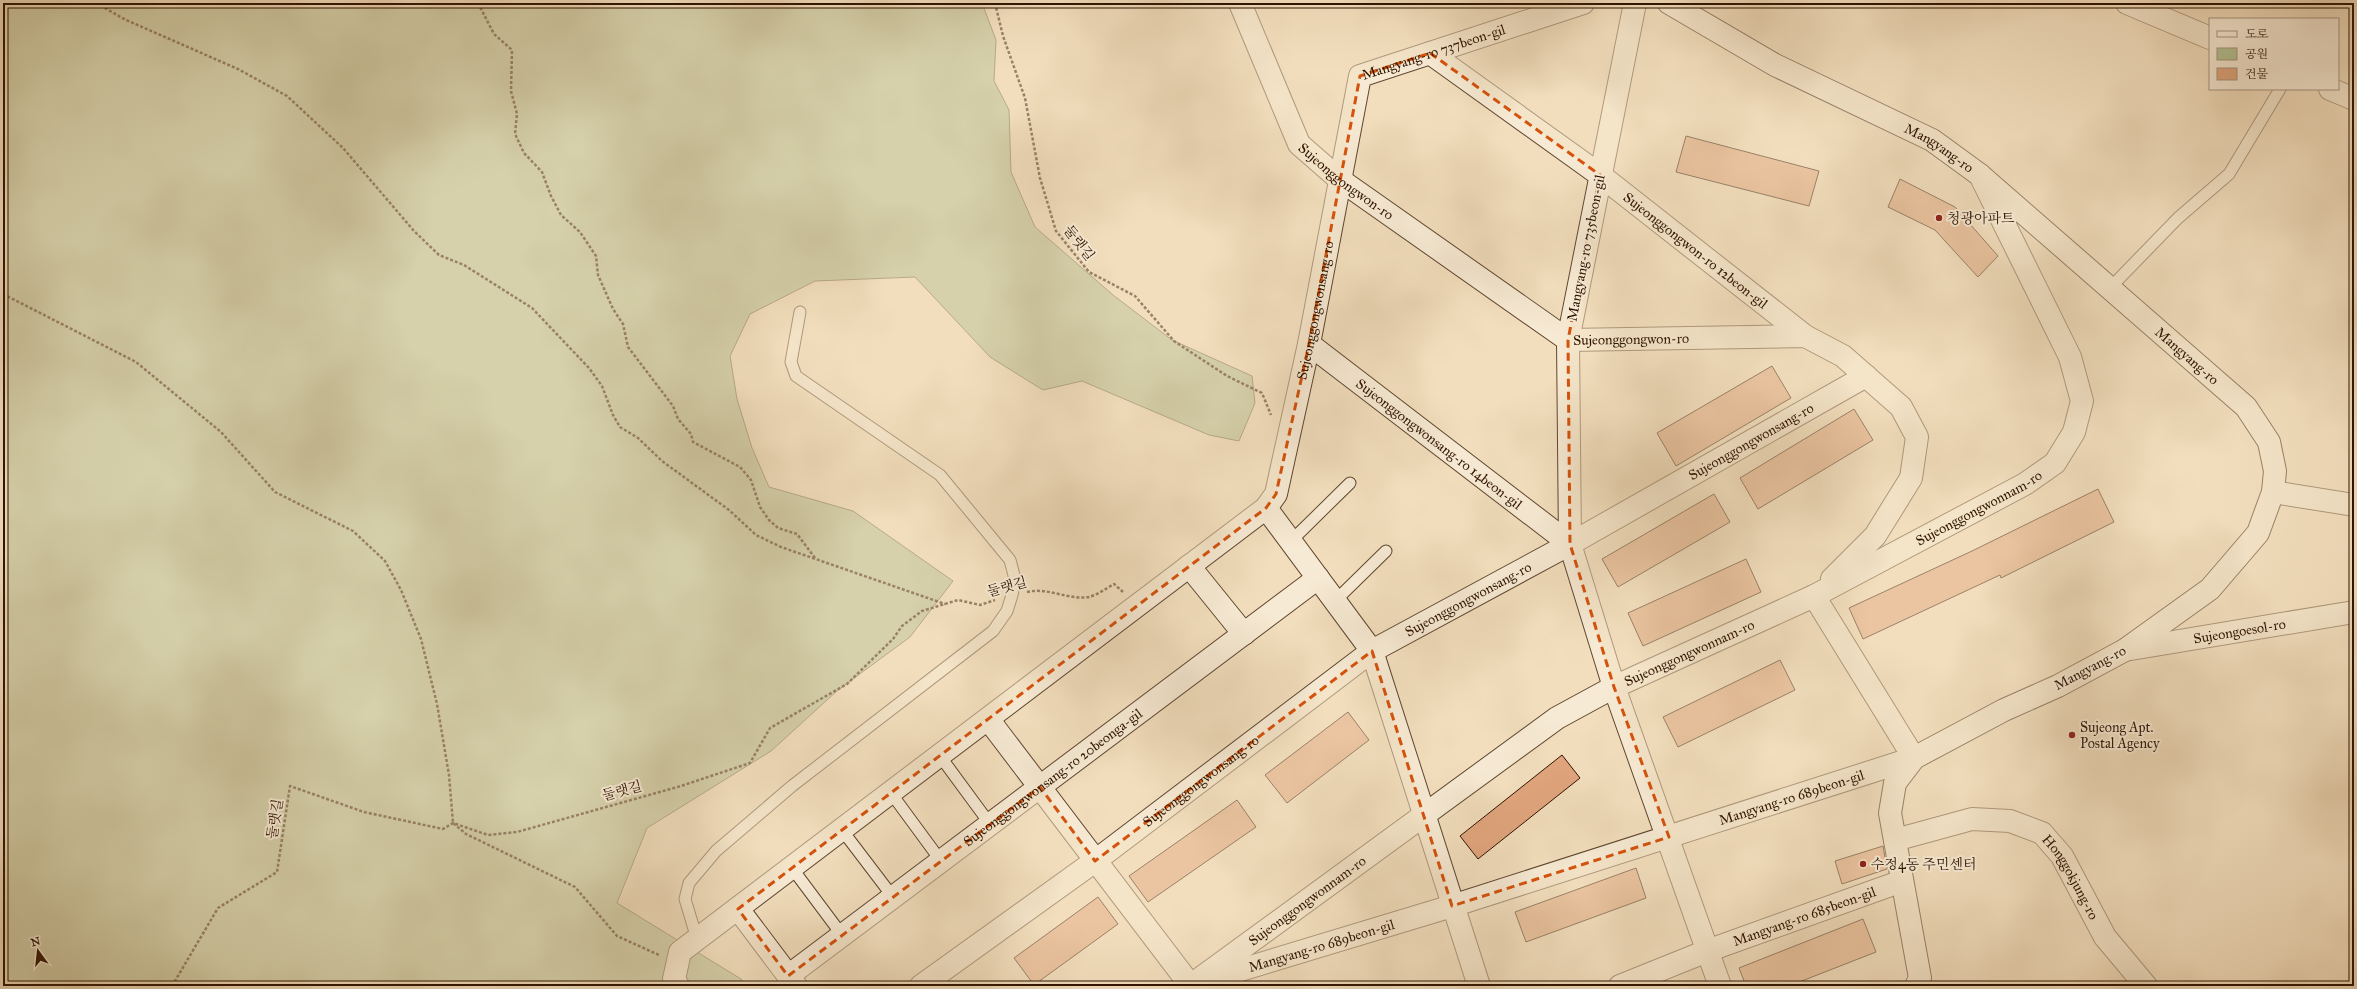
<svg xmlns="http://www.w3.org/2000/svg" width="2357" height="989" viewBox="0 0 2357 989" font-family="'IM FELL Great Primer','Noto Serif KR',serif">
<style>
.green{fill:#b4c295;stroke:#716a4a}
.building{fill:#e2a67e;stroke:#2e1300}
.lines{fill:none;stroke-linecap:round;stroke-linejoin:round}
.service-casing{stroke:#5f462f;stroke-width:13}
.minor-casing{stroke:#5f462f;stroke-width:24}
.tertiary-casing{stroke:#5f462f;stroke-width:24}
.secondary-casing{stroke:#2e1300;stroke-width:24}
.path{stroke:#2e1300;stroke-width:2.5;stroke-dasharray:3 2;stroke-linecap:butt}
.service{stroke:#f7ead4;stroke-width:11}
.minor{stroke:#f7ead4;stroke-width:22}
.tertiary{stroke:#f7ead4;stroke-width:22}
.secondary{stroke:#f7ead4;stroke-width:22}
.marked{fill:none;stroke:#d5520b;stroke-width:3;stroke-dasharray:8 5;stroke-linejoin:round}
.poi-dot{fill:#8f2418;stroke:#f7ead4;stroke-width:1.5}
.labels{text-anchor:middle;dominant-baseline:central;stroke-width:4;stroke-linejoin:round;paint-order:stroke}
.street-label{font-size:14px;fill:#2e1300;stroke:#f7ead4}
.poi-label{font-size:14px;fill:#2e1300;stroke:#f7ead4;text-anchor:start}
</style>
<rect width="100%" height="100%" fill="#f2debd"/>
<filter id="stains"><feTurbulence type="fractalNoise" baseFrequency=".005" numOctaves="4"/><feColorMatrix values="0 0 0 0 .2 0 0 0 0 .09 0 0 0 0 .02 0 0 0 .5 -.17"/></filter>
<radialGradient id="worn" r=".72"><stop offset=".6" stop-color="#630" stop-opacity="0"/><stop offset="1" stop-color="#630" stop-opacity=".3"/></radialGradient>
<!-- green -->
<path class="green" d="M3,3H982L996,40L994,81L1009,110L1011,172L1035,227L1113,295L1172,340L1252,376L1255,403L1239,441L1209,435L1082,381L1043,390L990,357L915,277L815,281L750,314L730,356L737,399L752,448L769,487L853,511L953,581L910,637L838,690L771,751L647,828L617,903L741,979L746,986H3Z"/>
<!-- building -->
<g class="building">
<path d="M1686,136L1819,171L1809,206L1676,172Z"/>
<path d="M1900,179L1955,207L1998,256L1978,277L1935,230L1888,207Z"/>
<path d="M1772,366L1791,398L1676,466L1657,433Z"/>
<path d="M1854,409L1873,440L1758,509L1740,478Z"/>
<path d="M2098,489L2114,522L2001,578L2000,575L1863,639L1849,608L1972,551Z"/>
<path d="M1714,494L1730,522L1618,587L1602,559Z"/>
<path d="M1746,559L1761,592L1643,646L1628,613Z"/>
<path d="M1780,660L1795,690L1678,747L1663,717Z"/>
<path d="M1348,712L1369,740L1287,803L1265,775Z"/>
<path d="M1562,755L1580,778L1478,859L1460,836Z"/>
<path d="M1237,800L1256,827L1148,902L1129,876Z"/>
<path d="M1883,846L1887,869L1842,884L1835,861Z"/>
<path d="M1636,868L1646,898L1526,942L1515,912Z"/>
<path d="M1098,897L1118,924L1034,985L1014,958Z"/>
<path d="M1863,919L1876,952L1789,986H1746L1739,968Z"/>
</g>
<g class="lines">
<defs>
<g id="service">
<path d="M2110,288L2178,218L2229,174L2280,89"/>
<path d="M1291,541L1350,483"/>
<path d="M1335,601L1386,551"/>
<path d="M940,756L990,824"/>
<path d="M891,793L941,861"/>
<path d="M842,830L893,897"/>
<path d="M792,868L842,935"/>
<path d="M697,939L685,899L689,883L716,851L792,786L993,631L1007,611L1012,595L1015,579L1010,560L940,475L796,376L791,362L800,312"/>
</g>
<g id="minor">
<path d="M1635,3L1568,340L1570,544L1614,687L1720,986"/>
<path id="s1" d="M1430,53L1600,175L1805,336"/>
<path id="s2" d="M1309,344L1570,544"/>
<path d="M2273,492L2354,505"/>
<path d="M1266,508L1372,651L1479,986"/>
<path d="M1189,566L1244,634"/>
<path d="M988,719L1191,986"/>
<path d="M738,909L796,986"/>
<path id="s3" d="M788,976L1318,578"/>
<path id="s4" d="M1194,984L1452,906L1914,758L1814,596"/>
<path id="s5" d="M678,986L674,979L680,952L1266,508L1276,494L1309,344L1360,76L1583,3"/>
<path id="s6" d="M921,986L1095,861L1372,651L1570,544L1866,376"/>
<path id="s7" d="M1620,986L1707,951L1902,881"/>
</g>
<g id="tertiary">
<path id="s8" d="M1240,3L1299,144L1339,179L1568,340L1805,336L1843,356L1901,407L1917,437L1911,478L1875,536L1832,579"/>
<path d="M2127,3L2210,38"/>
<path d="M2330,89L2354,99"/>
<path id="s9" d="M2125,650L2354,612"/>
<path id="s10" d="M1895,840L1972,819L2010,821L2042,833L2062,856L2105,937L2146,986"/>
<path id="s11" d="M1190,986L1557,718L1614,687L1814,596L2025,484L2055,463L2074,432L2082,401L2070,357L1980,175"/>
</g>
<g id="secondary">
<path id="s12" d="M1669,3L1775,65L1932,140L1980,175L2246,407L2269,442L2275,471L2273,492L2258,533L2210,589L2125,650L2058,686L2004,710L1914,758L1895,783L1890,813L1920,978L1916,986"/>
</g>
</defs>
<!-- service casing -->
<use href="#service" class="service-casing"/>
<!-- minor casing -->
<use href="#minor" class="minor-casing"/>
<!-- tertiary casing -->
<use href="#tertiary" class="tertiary-casing"/>
<!-- secondary casing -->
<use href="#secondary" class="secondary-casing"/>
<!-- path -->
<g class="path">
<path d="M96,3L126,20L238,69L287,96L343,148L414,231L439,255L464,265L532,308L589,368L602,386L613,415L620,427L638,438L662,461L729,510L756,535L781,547L945,604"/>
<path d="M478,3L494,34L512,50L511,91L517,114L515,134L524,153L542,172L551,196L561,215L580,232L596,256L598,275L613,309L623,324L628,347L673,406L678,419L691,434L693,442L740,467L751,480L760,507L769,520L778,528L797,534L815,558"/>
<path d="M995,3L1003,36L1025,98L1040,178L1056,231L1089,272L1135,296L1174,341L1227,376L1262,393L1271,415"/>
<path d="M3,294L136,362L221,432L275,492L353,531L385,561L401,590L421,639L437,704L449,775L453,823L466,834L575,887L617,936L659,955"/>
<path d="M1027,592C1048,587 1067,600 1089,597C1097,595 1107,588 1114,584L1123,592"/>
<path d="M172,986L218,908L277,872L290,786L364,812L443,829L453,823L488,835L517,832L681,786L750,763L770,728L847,684L893,639L902,626L922,611L958,600L980,605L995,600"/>
</g>
<!-- service -->
<use href="#service" class="service"/>
<!-- minor -->
<use href="#minor" class="minor"/>
<!-- tertiary -->
<use href="#tertiary" class="tertiary"/>
<!-- secondary -->
<use href="#secondary" class="secondary"/>
</g>
<!-- marked area -->
<path d="M0 0H2357V989H0ZM1430,53L1600,175L1568,340L1570,544L1614,687L1669,837L1452,906L1372,651L1095,861L1040,787L788,976L738,909L1266,508L1276,494L1309,344L1360,76Z" fill="#f2debd" fill-opacity=".55" fill-rule="evenodd"/>
<path class="marked" d="M1430,53L1600,175L1568,340L1570,544L1614,687L1669,837L1452,906L1372,651L1095,861L1040,787L788,976L738,909L1266,508L1276,494L1309,344L1360,76Z"/>
<!-- markers -->
<g class="poi-dot">
<circle cx="1939" cy="218" r="4"/>
<circle cx="2072" cy="735" r="4"/>
<circle cx="1863" cy="864" r="4"/>
</g>
<g class="labels">
<!-- street labels -->
<g class="street-label">
<text stroke="none"><textPath href="#s5" startOffset="1292">Mangyang-ro 737beon-gil</textPath></text>
<text stroke="none"><textPath href="#s12" startOffset="307">Mangyang-ro</textPath></text>
<text stroke="none"><textPath href="#s8" startOffset="213">Sujeonggongwon-ro</textPath></text>
<text transform="translate(1079 243) rotate(52)">둘랫길</text>
<text transform="translate(1586 248) rotate(-79)">Mangyang-ro 735beon-gil</text>
<text stroke="none"><textPath href="#s1" startOffset="331">Sujeonggongwon-ro 12beon-gil</textPath></text>
<text stroke="none"><textPath href="#s5" startOffset="976">Sujeonggongwonsang-ro</textPath></text>
<text stroke="none"><textPath href="#s8" startOffset="549">Sujeonggongwon-ro</textPath></text>
<text stroke="none"><textPath href="#s12" startOffset="631">Mangyang-ro</textPath></text>
<text stroke="none"><textPath href="#s6" startOffset="995">Sujeonggongwonsang-ro</textPath></text>
<text stroke="none"><textPath href="#s2" startOffset="164">Sujeonggongwonsang-ro 14beon-gil</textPath></text>
<text stroke="none"><textPath href="#s11" startOffset="926">Sujeonggongwonnam-ro</textPath></text>
<text transform="translate(1007 587) rotate(-15)">둘랫길</text>
<text stroke="none"><textPath href="#s6" startOffset="671">Sujeonggongwonsang-ro</textPath></text>
<text stroke="none"><textPath href="#s9" startOffset="116">Sujeongoesol-ro</textPath></text>
<text stroke="none"><textPath href="#s11" startOffset="602">Sujeonggongwonnam-ro</textPath></text>
<text transform="translate(2090 668) rotate(-28)">Mangyang-ro</text>
<text stroke="none"><textPath href="#s3" startOffset="331">Sujeonggongwonsang-ro 20beonga-gil</textPath></text>
<text stroke="none"><textPath href="#s6" startOffset="347">Sujeonggongwonsang-ro</textPath></text>
<text transform="translate(622 791) rotate(-15)">둘랫길</text>
<text stroke="none"><textPath href="#s4" startOffset="626">Mangyang-ro 689beon-gil</textPath></text>
<text transform="translate(275 819) rotate(-81)">둘랫길</text>
<text stroke="none"><textPath href="#s10" startOffset="205">Honggokjung-ro</textPath></text>
<text stroke="none"><textPath href="#s11" startOffset="145">Sujeonggongwonnam-ro</textPath></text>
<text stroke="none"><textPath href="#s7" startOffset="197">Mangyang-ro 685beon-gil</textPath></text>
<text stroke="none"><textPath href="#s4" startOffset="133">Mangyang-ro 689beon-gil</textPath></text>
</g>
<!-- poi labels -->
<g class="poi-label">
<text x="1947" y="218">청광아파트</text>
<text x="2080" y="727">Sujeong Apt.<tspan x="2080" dy="16">Postal Agency</tspan></text>
<text x="1871" y="864">수정4동 주민센터</text>
</g>
</g>
<!-- margin -->
<rect width="2357" height="989" fill="none" stroke="#f2debd" stroke-width="16"/>
<rect x="4" y="4" width="2349" height="981" fill="none" stroke="#2e1300" stroke-width="2"/>
<rect x="8" y="8" width="2341" height="973" fill="none" stroke="#2e1300"/>
<!-- legend -->
<rect x="2209" y="18" width="130" height="72" fill="#f7ead4" stroke="#a7947f"/>
<rect x="2217" y="31" width="20" height="6" fill="#f7ead4" stroke="#a7947f"/>
<text x="2245" y="38" font-size="12" fill="#2e1300">도로</text>
<rect x="2217" y="48" width="20" height="12" fill="#b4c295" stroke="#a7947f"/>
<text x="2245" y="58" font-size="12" fill="#2e1300">공원</text>
<rect x="2217" y="68" width="20" height="12" fill="#e2a67e" stroke="#a7947f"/>
<text x="2245" y="78" font-size="12" fill="#2e1300">건물</text>
<!-- north arrow -->
<g transform="translate(38 951) rotate(345)" stroke="#f7ead4" stroke-width="3" paint-order="stroke">
<path d="M0-3L7 15L0 10L-7 15Z" fill="#2e1300"/>
<text y="-6" font-size="11" font-weight="bold" text-anchor="middle" fill="#2e1300">N</text>
</g>
<rect width="100%" height="100%" filter="url(#stains)"/>
<rect width="100%" height="100%" fill="url(#worn)"/>
</svg>
